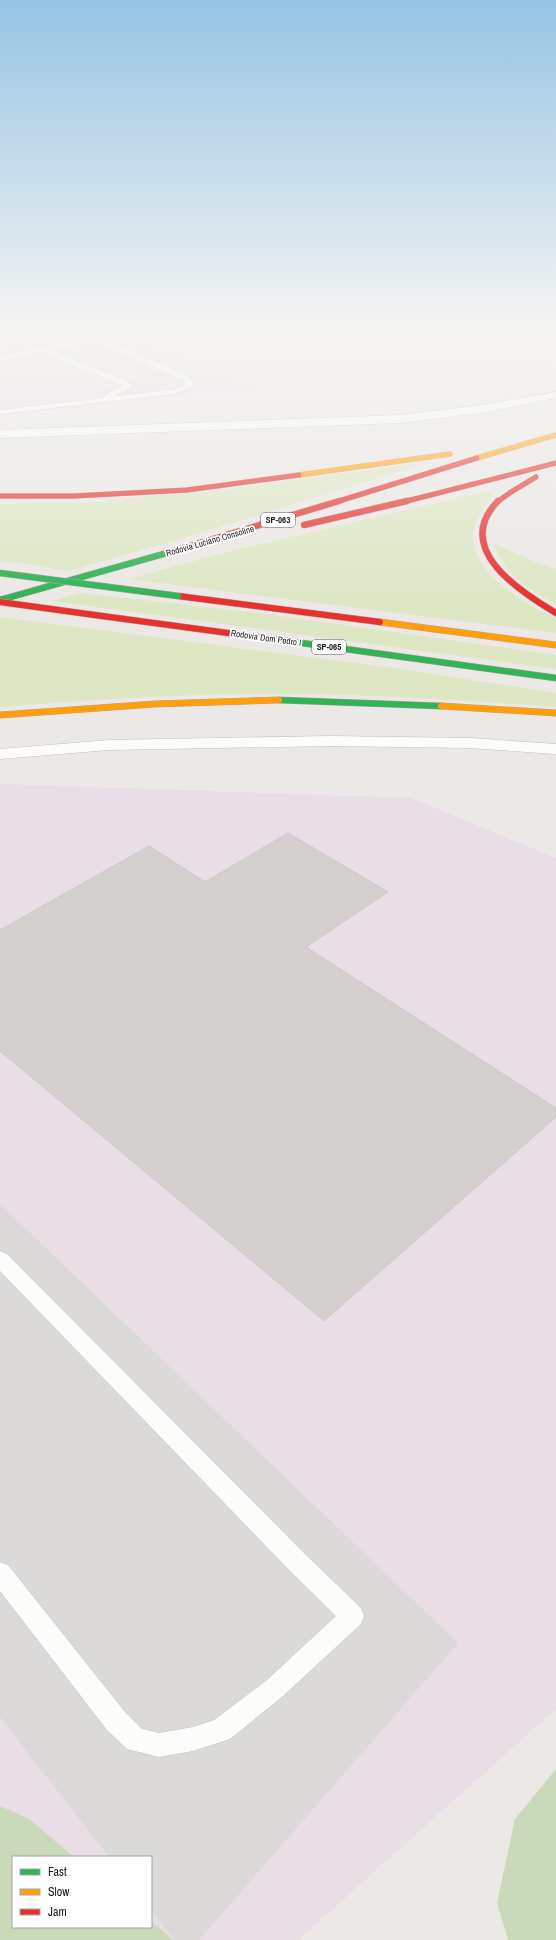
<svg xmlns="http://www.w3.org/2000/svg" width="556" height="1940" viewBox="0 0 556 1940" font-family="'Archivo Narrow',sans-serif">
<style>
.industrial{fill:#e9dde6;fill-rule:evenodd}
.grass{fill:#dde7c4}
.forest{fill:#cbd9bb}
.parking{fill:#dbdad9}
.building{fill:#d3d0ce;stroke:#cec9c6}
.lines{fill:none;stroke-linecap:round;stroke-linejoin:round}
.lane-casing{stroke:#c2c1c0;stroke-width:1}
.street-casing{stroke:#c2c1c0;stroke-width:1}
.fast-casing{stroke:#c09dac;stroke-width:7}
.slow-far1-casing{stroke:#c09dac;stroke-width:5.5}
.slow-casing{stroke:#c09dac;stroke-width:7}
.jam-far1-casing{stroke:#c09dac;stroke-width:5.5}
.jam-casing{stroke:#c09dac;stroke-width:7}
.lane{fill:#fcfcfb;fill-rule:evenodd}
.street{fill:#fcfcfb;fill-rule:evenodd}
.fast{stroke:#30b455;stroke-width:6}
.slow-far1{stroke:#ff9f0a;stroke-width:5}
.slow{stroke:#ff9f0a;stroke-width:6}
.jam-far1{stroke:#e5322d;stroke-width:5}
.jam{stroke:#e5322d;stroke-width:6}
.fast-bridge-casing{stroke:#c09dac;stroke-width:7;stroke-linecap:butt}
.jam-bridge-casing{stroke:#c09dac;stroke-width:7;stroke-linecap:butt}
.fast-bridge{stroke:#30b455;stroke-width:6}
.jam-bridge{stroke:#e5322d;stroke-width:6}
.labels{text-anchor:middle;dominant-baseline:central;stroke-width:3.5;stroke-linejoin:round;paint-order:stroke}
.shield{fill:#fff;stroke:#616161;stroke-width:1}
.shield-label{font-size:9px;font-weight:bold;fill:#1d1d1d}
.far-street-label{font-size:9px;fill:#1d1d1d;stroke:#fff}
</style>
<rect width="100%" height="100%" fill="#ebe8e5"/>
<!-- industrial -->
<g class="industrial">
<path d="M79,326H104L265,388L191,394L0,415V345Z"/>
<path d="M0,784L411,798L556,858V1709L298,1940H0ZM13,1857H151V1927H13Z"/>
</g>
<!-- grass -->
<g class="grass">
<path d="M412,464L417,466L181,539L68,571L0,560V504L103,502L112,499L223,490Z"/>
<path d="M487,491L495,493C439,553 505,593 556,619V633L130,579L223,553Z"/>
<path d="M493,543L533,561L556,569V604C528,591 503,572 493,543Z"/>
<path d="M81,593L259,613L556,655V669L52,601Z"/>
<path d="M0,617L401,669L556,693V707C458,700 361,693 263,694C175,694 87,700 0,707Z"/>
</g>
<!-- forest -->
<g class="forest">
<path d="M556,1769V1940H508L497,1903L515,1819Z"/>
<path d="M0,1806L29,1819L74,1857H13V1927H151V1921L173,1940H0Z"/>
</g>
<!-- parking -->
<g class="parking">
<path d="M88,342L162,373L169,379V381L159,389L149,392L112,397L102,392L145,376L83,349L49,358L41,354Z"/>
<path d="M0,1204L458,1643L199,1940H174L151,1910V1857H109L0,1717Z"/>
</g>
<!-- building -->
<path class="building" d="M288,833L388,892L306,947L556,1108V1117L324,1321L0,1051V930L149,846L205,882Z"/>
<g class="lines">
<defs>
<g id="lane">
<path d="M95,338L114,343L182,373L189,377L193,386L174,394L0,414V410L104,398L105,395L122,386L119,384L41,352L0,361V357L40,347ZM95,342L108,347L176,377L183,380L185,385L173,390L115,396L131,387L125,380L49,350Z"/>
<path d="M0,1251L7,1254L308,1557L361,1608L364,1616L361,1624L283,1696L230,1739L193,1751L159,1757L127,1749L107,1730L0,1591V1562L8,1565L125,1712L142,1729L159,1733L193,1727L214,1720L267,1680L336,1616L292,1573L0,1271Z"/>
</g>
<g id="street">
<path d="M556,392V398L482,413L400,423L0,438V430L400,415L482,405Z"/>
<path d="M330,736L470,738L556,744V754L470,748L330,746L109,750L0,759V749L109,740Z"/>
</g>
<g id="fast">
<path d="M0,600L167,553"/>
<path d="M273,639L556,678"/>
<path d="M279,700L441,706"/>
</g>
<g id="slow-far1">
<path d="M477,458L556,435"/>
<path d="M299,475L450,454"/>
</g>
<g id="slow">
<path d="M380,622L556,645"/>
<path d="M441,706L556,713"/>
<path d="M0,715L155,704L279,700"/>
</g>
<g id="jam-far1">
<path d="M0,496H74L187,490L299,475"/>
<path d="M336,502L477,458"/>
<path d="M403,502L556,463"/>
<path d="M497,502L511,492L536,477"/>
</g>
<g id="jam">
<path d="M498,501C452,548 519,591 556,613"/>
<path d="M304,525L407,501"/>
<path d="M167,553L339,501"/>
<path d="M178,596L380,622"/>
<path d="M102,616L273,639"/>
</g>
</defs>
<!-- lane casing -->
<use href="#lane" class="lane-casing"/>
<!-- street casing -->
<use href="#street" class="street-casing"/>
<!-- fast casing -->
<use href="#fast" class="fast-casing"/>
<!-- slow-far1 casing -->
<use href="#slow-far1" class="slow-far1-casing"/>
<!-- slow casing -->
<use href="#slow" class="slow-casing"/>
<!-- jam-far1 casing -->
<use href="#jam-far1" class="jam-far1-casing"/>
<!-- jam casing -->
<use href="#jam" class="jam-casing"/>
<!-- lane -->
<use href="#lane" class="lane"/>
<!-- street -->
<use href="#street" class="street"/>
<!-- fast -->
<use href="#fast" class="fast"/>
<!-- slow-far1 -->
<use href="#slow-far1" class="slow-far1"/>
<!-- slow -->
<use href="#slow" class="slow"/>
<!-- jam-far1 -->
<use href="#jam-far1" class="jam-far1"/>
<!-- jam -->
<use href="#jam" class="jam"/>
<defs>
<path id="fast-bridge" d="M0,573L178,596"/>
<path id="jam-bridge" d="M0,602L102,616"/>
</defs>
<!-- fast-bridge casing -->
<use href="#fast-bridge" class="fast-bridge-casing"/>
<!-- jam-bridge casing -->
<use href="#jam-bridge" class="jam-bridge-casing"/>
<!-- fast-bridge -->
<use href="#fast-bridge" class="fast-bridge"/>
<!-- jam-bridge -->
<use href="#jam-bridge" class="jam-bridge"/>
</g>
<!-- sky -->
<linearGradient id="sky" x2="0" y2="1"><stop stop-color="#95c4e4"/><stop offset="0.55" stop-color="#f6f5f3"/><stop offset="1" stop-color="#f6f5f3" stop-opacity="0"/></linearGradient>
<rect width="556" height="598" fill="url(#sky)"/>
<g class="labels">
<!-- shield labels -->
<g class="shield">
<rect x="261" y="513" width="34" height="14" rx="3"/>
<rect x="312" y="640" width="34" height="14" rx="3"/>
</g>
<g class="shield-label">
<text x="278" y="520">SP-063</text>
<text x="329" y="647">SP-065</text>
</g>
<!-- far-street labels -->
<g class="far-street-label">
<text transform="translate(210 541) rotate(-16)">Rodovia Luciano Consoline</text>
<text transform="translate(266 638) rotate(8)">Rodovia Dom Pedro I</text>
</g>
</g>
<!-- legend -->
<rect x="12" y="1856" width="140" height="72" fill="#ffffff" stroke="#a5a5a5"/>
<rect x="20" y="1869" width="20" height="6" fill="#30b455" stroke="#a5a5a5"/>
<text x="48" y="1876" font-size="12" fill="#1d1d1d">Fast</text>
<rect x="20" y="1889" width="20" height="6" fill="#ff9f0a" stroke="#a5a5a5"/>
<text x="48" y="1896" font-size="12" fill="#1d1d1d">Slow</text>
<rect x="20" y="1909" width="20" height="6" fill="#e5322d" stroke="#a5a5a5"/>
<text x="48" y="1916" font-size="12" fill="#1d1d1d">Jam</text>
</svg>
